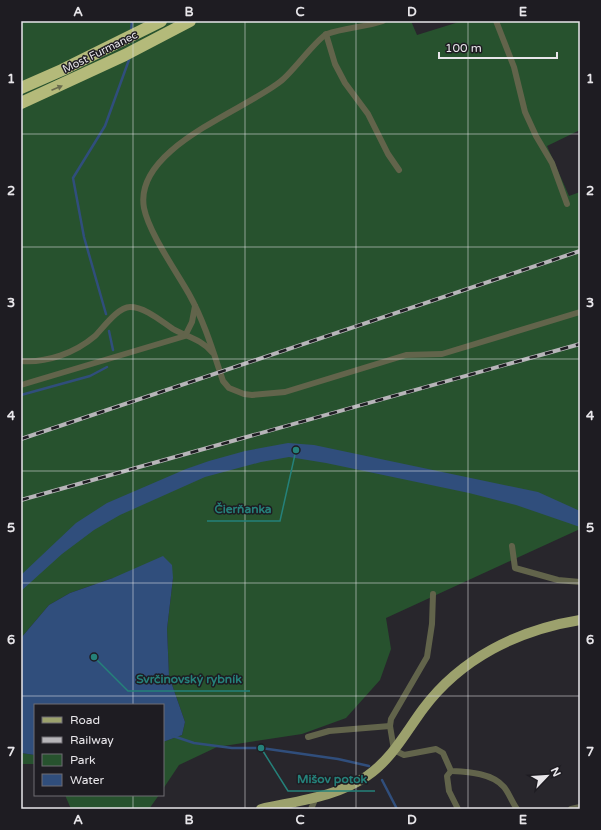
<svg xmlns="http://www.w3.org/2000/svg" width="601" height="830" viewBox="0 0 601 830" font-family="'Varela Round',sans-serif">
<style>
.green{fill:#27522e}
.water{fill:#304e7c}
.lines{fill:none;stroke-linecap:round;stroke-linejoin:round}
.stream{stroke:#304e7c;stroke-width:2.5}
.street{stroke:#62644b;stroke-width:6}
.primary{stroke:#9ca16d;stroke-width:10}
.highway{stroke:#b4ba7a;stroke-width:12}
.rail-casing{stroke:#b7b5b9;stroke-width:4}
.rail{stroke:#1e1c22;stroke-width:2.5;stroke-dasharray:8;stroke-linecap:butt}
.oneway{fill:#696b4e}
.grid{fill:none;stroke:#e8e6ea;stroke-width:1;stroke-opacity:0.55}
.labels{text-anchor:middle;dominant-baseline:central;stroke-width:3;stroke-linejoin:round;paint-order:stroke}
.street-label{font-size:11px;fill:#e8e6ea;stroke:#1e1c22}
.leader{fill:none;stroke:#25817a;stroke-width:1.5}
.callout-dot{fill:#25817a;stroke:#1e1c22;stroke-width:1.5}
.callout-label{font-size:12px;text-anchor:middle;font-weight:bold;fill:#25817a;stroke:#1e1c22;stroke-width:3;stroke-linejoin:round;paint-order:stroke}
.neatline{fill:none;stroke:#e8e6ea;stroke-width:1.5}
.grid-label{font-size:13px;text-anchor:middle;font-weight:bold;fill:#e8e6ea}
</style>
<rect width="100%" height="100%" fill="#28262c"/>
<!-- green -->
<g class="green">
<path d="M21,21H411L417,35L462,21L580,22V130L547,146L569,196L580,192V529L386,618L391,649L380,680L346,718L302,734L217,747L179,765L163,789V742L182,735L185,722L169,676L167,629L173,578H113L70,593L49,605L21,638Z"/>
<path d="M21,753L35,755V764H21Z"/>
<path d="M65,795H159L149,809H71Z"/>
</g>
<!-- water -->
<g class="water">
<path d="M288,443L314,445L538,492L580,511V527L516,505L469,493L326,463L289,457L261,462L205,477L120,515L94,530L62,554L21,591V575L76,523L107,503L186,469L209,461L245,451Z"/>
<path d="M163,556L172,565L173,578L167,629L169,676L185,722L182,735L163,742V705H35V755L21,753V638L49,605L70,593L113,578Z"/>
</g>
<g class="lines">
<!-- stream -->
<g class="stream">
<path d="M131,30L132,21"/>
<path d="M106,314L84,237L73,178L105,126L130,57"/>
<path d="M109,331L113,350"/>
<path d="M21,395L90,376L107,367"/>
<path d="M173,736L194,743L232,748H261L338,759L369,766"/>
<path d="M382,780L397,809"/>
</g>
<!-- street -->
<g class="street">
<path d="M383,21C365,27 344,28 327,34C318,37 292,73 281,81C244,111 133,148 144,208C149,233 176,271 189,294C204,321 213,351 223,381L229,388L244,394L252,395L285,392L406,355L442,354L580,312"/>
<path d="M496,21L514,67L525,112L536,136L552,163L567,204"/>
<path d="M326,34L335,64L345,83L368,114L388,154L399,170"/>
<path d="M21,361C47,363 75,353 95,336C103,328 118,307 130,307C145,307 161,321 173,329C187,337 201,339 212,352"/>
<path d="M21,385L185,336L192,322L195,306"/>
<path d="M512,546L515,568L558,580L580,582"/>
<path d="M433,594L432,624L427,657L391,719L390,726L394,750L404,755L436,749L443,753L451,771C469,772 492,773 504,787C509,793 512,802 517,809"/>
<path d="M308,737L329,731L390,726"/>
<path d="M451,771L447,776L449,791L458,809"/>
<path d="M311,809L314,802L312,797"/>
<path d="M571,809L580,807"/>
</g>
<!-- primary -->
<path class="primary" d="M261,809C296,801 337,797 367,776C392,759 406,732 423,709C461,658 518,630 580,620"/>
<!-- highway -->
<g class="highway">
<path d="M21,88L62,70L161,21"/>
<path d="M21,103L125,55L190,21"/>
</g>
<defs>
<g id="rail">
<path d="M21,439L580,251"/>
<path d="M21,500L580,344"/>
</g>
</defs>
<!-- rail casing -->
<use href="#rail" class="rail-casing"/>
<!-- rail -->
<use href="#rail" class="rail"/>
</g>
<!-- one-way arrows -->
<defs><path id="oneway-solid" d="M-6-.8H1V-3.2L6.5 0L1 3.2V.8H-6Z"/></defs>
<use class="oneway" href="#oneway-solid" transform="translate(57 88) rotate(-23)"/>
<!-- grid -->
<path class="grid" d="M133,21V705M245,21V809M356,21V809M468,21V809M21,134H580M21,247H580M21,359H580M21,471H580M21,583H580M21,696H580M133,795V809"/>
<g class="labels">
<!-- street labels -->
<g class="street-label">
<text transform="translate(100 52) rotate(-26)">Most Furmanec</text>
</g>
</g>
<!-- callouts -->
<path class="leader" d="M296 450L280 521H207M94 657L128 691H250M261 748L288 791H375"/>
<g class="callout-dot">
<circle cx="296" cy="450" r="4"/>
<circle cx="94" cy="657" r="4"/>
<circle cx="261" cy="748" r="4"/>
</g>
<g class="callout-label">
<text x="243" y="513">Čierňanka</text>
<text x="189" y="683">Svrčinovský rybník</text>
<text x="332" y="783">Mišov potok</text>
</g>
<!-- border -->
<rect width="601" height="830" fill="none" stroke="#1e1c22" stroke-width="44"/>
<!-- legend -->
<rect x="34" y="704" width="130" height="92" fill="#1e1c22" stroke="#6f6d72"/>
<rect x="42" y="717" width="20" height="6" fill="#9ca16d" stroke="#6f6d72"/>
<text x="70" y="724" font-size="12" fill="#e8e6ea">Road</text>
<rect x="42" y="737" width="20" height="6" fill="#b7b5b9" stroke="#6f6d72"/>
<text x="70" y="744" font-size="12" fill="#e8e6ea">Railway</text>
<rect x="42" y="754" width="20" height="12" fill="#27522e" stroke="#6f6d72"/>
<text x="70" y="764" font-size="12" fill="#e8e6ea">Park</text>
<rect x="42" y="774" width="20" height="12" fill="#304e7c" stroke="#6f6d72"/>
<text x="70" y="784" font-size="12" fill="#e8e6ea">Water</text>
<!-- north arrow -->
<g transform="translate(547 776) rotate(65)" stroke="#1e1c22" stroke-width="3" paint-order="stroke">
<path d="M0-3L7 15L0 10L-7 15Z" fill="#e8e6ea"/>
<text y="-6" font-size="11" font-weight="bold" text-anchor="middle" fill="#e8e6ea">N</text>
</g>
<!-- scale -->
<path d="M439 52v6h118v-6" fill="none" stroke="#e8e6ea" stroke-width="2"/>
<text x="445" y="52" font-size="12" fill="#e8e6ea" stroke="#1e1c22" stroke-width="3" paint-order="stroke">100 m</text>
<rect x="22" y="22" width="557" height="786" class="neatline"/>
<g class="grid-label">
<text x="78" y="16">A</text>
<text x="189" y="16">B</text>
<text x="300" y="16">C</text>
<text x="412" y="16">D</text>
<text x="523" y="16">E</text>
<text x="11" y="83">1</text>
<text x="590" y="83">1</text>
<text x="11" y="195">2</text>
<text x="590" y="195">2</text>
<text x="11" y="307">3</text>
<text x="590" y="307">3</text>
<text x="11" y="420">4</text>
<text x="590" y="420">4</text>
<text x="11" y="532">5</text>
<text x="590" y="532">5</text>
<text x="11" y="644">6</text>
<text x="590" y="644">6</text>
<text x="11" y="756">7</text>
<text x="590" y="756">7</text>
<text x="78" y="824">A</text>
<text x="189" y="824">B</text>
<text x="300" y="824">C</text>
<text x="412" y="824">D</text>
<text x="523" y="824">E</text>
</g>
</svg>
